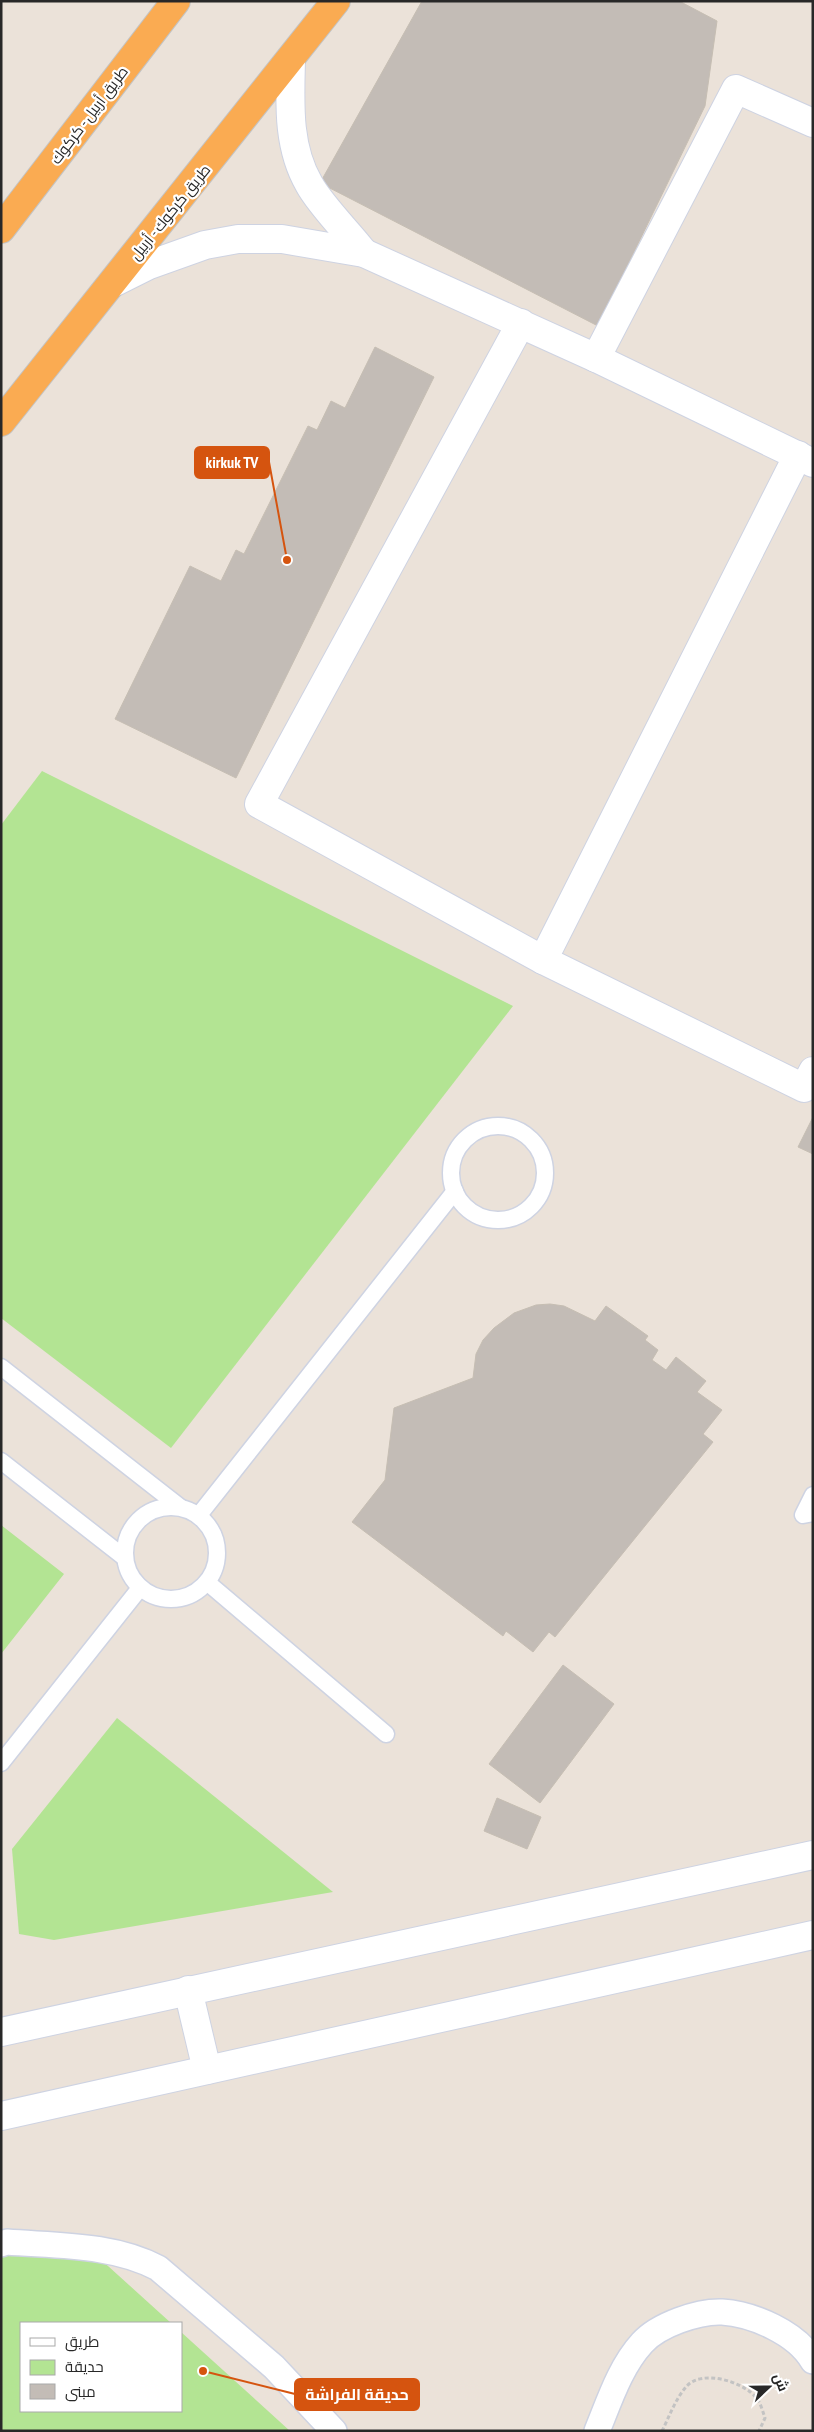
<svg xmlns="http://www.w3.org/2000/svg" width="814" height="2432" viewBox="0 0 814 2432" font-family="'PT Sans Narrow',Cairo,sans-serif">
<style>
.green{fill:#b3e493}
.building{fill:#c3bcb6;stroke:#c6beb3}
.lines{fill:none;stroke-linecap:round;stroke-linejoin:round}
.service-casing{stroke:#ced3e2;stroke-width:19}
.pedestrian-casing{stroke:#ced3e2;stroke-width:28}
.minor-casing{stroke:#ced3e2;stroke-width:30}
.tertiary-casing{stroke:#ced3e2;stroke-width:30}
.trunk-casing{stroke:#c3c3c3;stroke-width:30}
.path{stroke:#c3c3c3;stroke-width:3;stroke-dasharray:4 2.5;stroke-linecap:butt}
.service{stroke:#fff;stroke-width:16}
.pedestrian{stroke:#fff;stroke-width:25}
.minor{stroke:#fff;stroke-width:28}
.tertiary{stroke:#fff;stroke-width:28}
.trunk{stroke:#faab52;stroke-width:28}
.labels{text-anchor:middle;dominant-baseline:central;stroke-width:4.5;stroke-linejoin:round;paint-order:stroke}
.street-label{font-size:15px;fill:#282828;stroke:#fff}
.leader{fill:none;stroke:#d5540f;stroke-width:2}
.callout-dot{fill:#d5540f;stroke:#fff;stroke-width:2}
.callout{fill:#d5540f;stroke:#d5540f;stroke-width:2}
.callout-label{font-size:16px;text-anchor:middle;font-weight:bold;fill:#fff}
</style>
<rect width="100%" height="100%" fill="#ebe2d9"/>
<!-- green -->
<g class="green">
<path d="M42,771L513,1006L171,1448L1,1318V825Z"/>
<path d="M1,1525L64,1574L1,1654Z"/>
<path d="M117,1718L333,1892L54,1940L19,1934L12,1849Z"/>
<path d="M1,2236L87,2247L171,2323H21V2411H181V2332L290,2431H1Z"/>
</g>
<!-- building -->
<g class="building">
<path d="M422,1H679L717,21L705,106L598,326L320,183Z"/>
<path d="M375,347L434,377L236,778L115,719L190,566L221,581L236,550L244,554L308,426L317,430L331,401L345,408Z"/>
<path d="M813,1117V1154L798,1147Z"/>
<path d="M550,1304L564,1306L595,1321L606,1306L648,1336L645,1340L658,1350L652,1360L666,1370L676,1357L706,1381L697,1392L722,1410L703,1434L713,1442L555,1637L549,1632L533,1652L506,1631L503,1636L352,1522L385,1480L394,1408L473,1378L476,1354L483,1340L494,1328L514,1313L536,1305Z"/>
<path d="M563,1665L614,1704L540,1803L489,1764Z"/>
<path d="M497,1798L541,1817L527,1849L484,1831Z"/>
</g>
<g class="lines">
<defs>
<g id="service">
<circle cx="498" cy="1173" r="47"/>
<path d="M1,1367L180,1507"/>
<path d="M1,1461L125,1558"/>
<path d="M813,1495L803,1515L813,1513"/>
<circle cx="171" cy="1553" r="46"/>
<path d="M199,1515L455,1191"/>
<path d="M208,1583L386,1734"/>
<path d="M1,1763L140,1588"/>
</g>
<g id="pedestrian">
<path d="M1,2244L7,2242C57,2246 113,2244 158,2268L274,2367L334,2431"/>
<path d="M597,2431C609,2402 620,2367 642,2343C658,2325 698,2311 722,2312C753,2314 797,2333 813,2361"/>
</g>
<g id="minor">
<path d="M291,60C290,102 287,146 309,184C321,206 348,232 364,253"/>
<path d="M113,283L149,265L205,245L238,239H282L364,253L596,358L813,463"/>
<path d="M521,323L259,804L543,960L804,1088L813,1071"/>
<path d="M596,358L736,89L813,123"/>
<path d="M543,960L798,455"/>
</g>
<g id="tertiary">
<path d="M188,1990L207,2070"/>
<path d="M1,2032L813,1855"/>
<path d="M1,2116L813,1935"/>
</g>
<g id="trunk">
<path d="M1,229L176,1"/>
<path d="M1,422L336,1"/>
</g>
</defs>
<!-- service casing -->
<use href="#service" class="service-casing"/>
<!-- pedestrian casing -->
<use href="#pedestrian" class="pedestrian-casing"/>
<!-- minor casing -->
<use href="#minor" class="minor-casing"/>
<!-- tertiary casing -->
<use href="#tertiary" class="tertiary-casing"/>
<!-- trunk casing -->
<use href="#trunk" class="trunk-casing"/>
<!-- path -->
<path class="path" d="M662,2431C669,2417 676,2398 686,2387C701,2368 746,2382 758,2400C761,2405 763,2412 765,2418L759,2431"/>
<!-- service -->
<use href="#service" class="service"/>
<!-- pedestrian -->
<use href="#pedestrian" class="pedestrian"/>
<!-- minor -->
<use href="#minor" class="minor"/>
<!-- tertiary -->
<use href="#tertiary" class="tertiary"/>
<!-- trunk -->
<use href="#trunk" class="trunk"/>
</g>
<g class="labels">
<!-- street labels -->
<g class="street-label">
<text transform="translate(89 115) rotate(-53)">طريق أربيل - كركوك</text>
<text transform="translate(170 212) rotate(-51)">طريق كركوك - أربيل</text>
</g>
</g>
<!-- callouts -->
<path class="leader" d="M287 560L269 462M203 2371L295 2394"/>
<g class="callout-dot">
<circle cx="287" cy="560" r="5"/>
<circle cx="203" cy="2371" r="5"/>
</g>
<g class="callout">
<rect x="195" y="447" width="74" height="31" rx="5"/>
<rect x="295" y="2379" width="124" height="31" rx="5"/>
</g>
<g class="callout-label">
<text x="232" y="468">kirkuk TV</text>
<text x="357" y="2400">حديقة الفراشة</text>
</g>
<!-- border -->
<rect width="814" height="2432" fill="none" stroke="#282828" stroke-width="5"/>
<!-- legend -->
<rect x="20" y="2322" width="162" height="90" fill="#ffffff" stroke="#a9a9a9"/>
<rect x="30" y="2338" width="25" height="8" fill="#ffffff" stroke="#a9a9a9"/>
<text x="65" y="2347" font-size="15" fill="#282828">طريق</text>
<rect x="30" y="2360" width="25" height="15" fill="#b3e493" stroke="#a9a9a9"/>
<text x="65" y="2372" font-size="15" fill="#282828">حديقة</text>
<rect x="30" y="2384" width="25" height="15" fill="#c3bcb6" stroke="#a9a9a9"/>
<text x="65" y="2397" font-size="15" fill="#282828">مبنى</text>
<!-- north arrow -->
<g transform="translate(769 2387) rotate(68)" stroke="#ffffff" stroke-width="4" paint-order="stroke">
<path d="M0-4L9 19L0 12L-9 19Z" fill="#282828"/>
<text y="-8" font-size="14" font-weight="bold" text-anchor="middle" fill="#282828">ش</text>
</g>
</svg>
